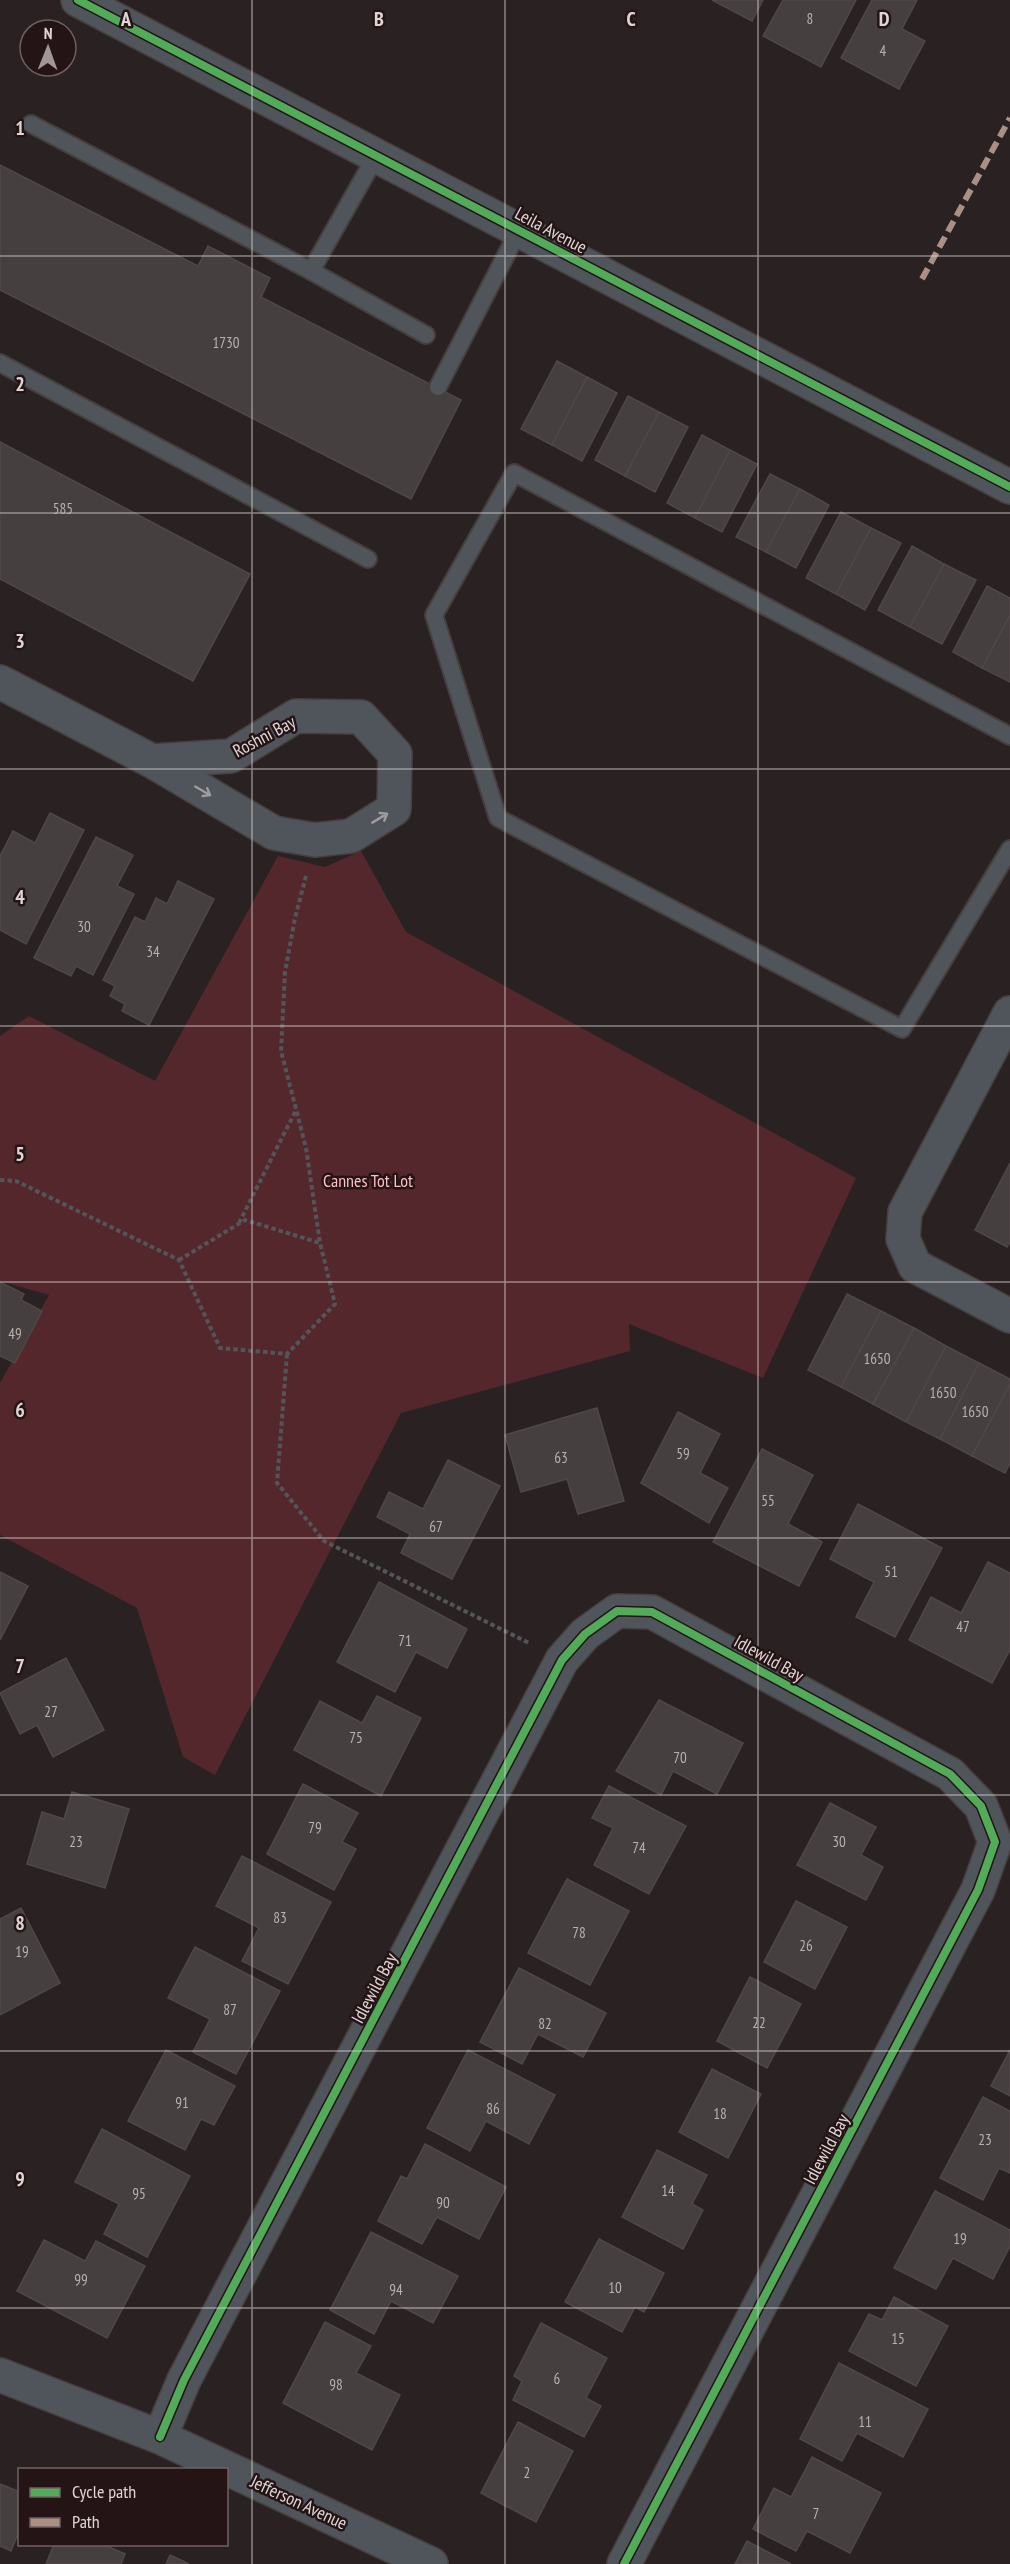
<svg xmlns="http://www.w3.org/2000/svg" width="1010" height="2564" viewBox="0 0 1010 2564" font-family="'PT Sans Narrow',sans-serif">
<style>
.green{fill:#54272c}
.building{fill:#463f40;stroke:#504747;stroke-width:1.5}
.lines{fill:none;stroke-linecap:round;stroke-linejoin:round}
.service-casing{stroke:#463f3f;stroke-width:20}
.minor-casing{stroke:#463f3f;stroke-width:36}
.tertiary-casing{stroke:#463f3f;stroke-width:36}
.path{stroke:#545558;stroke-width:4;stroke-dasharray:4.5 3;stroke-linecap:butt}
.service{stroke:#4f555b;stroke-width:16}
.minor{stroke:#4f555b;stroke-width:33}
.tertiary{stroke:#4f555b;stroke-width:33}
.quiet{stroke:#ac8f84;stroke-width:6;stroke-dasharray:12 6;stroke-linecap:butt}
.cycleway-casing{stroke:#241416;stroke-width:11}
.cycleway{stroke:#51ab58;stroke-width:8}
.oneway{stroke:#9f9b9e}
.grid{fill:none;stroke:#e0d5d5;stroke-width:1.5;stroke-opacity:0.55}
.labels{text-anchor:middle;dominant-baseline:central;stroke-width:5;stroke-linejoin:round;paint-order:stroke}
.number-label{font-size:15px;fill:#bab0b0}
.street-label{font-size:18px;fill:#e0d5d5;stroke:#241416}
.park-label{font-size:18px;fill:#ffbec3;stroke:#241416}
.grid-label{font-size:20px;text-anchor:middle;font-weight:bold;fill:#e0d5d5;stroke:#241416;stroke-width:5;stroke-linejoin:round;paint-order:stroke}
</style>
<rect width="100%" height="100%" fill="#2a2222"/>
<!-- green -->
<path class="green" d="M361,851L406,932L856,1178L763,1378L629,1324L630,1351L401,1413L215,1775L183,1757L137,1608L0,1535V1383L49,1295L0,1281V1036L29,1016L155,1081L278,856L325,867Z"/>
<!-- building -->
<g class="building">
<path d="M712,0H763L752,21Z"/>
<path d="M783,0H856L821,67L763,36Z"/>
<path d="M872,0H917L902,29L925,41L899,89L841,58Z"/>
<path d="M0,165L198,266L208,246L270,278L261,297L461,400L411,499L0,290Z"/>
<path d="M557,361L587,377L552,445L521,429Z"/>
<path d="M587,377L617,393L582,461L552,445Z"/>
<path d="M628,396L659,412L625,476L595,460Z"/>
<path d="M659,412L688,427L655,492L625,476Z"/>
<path d="M702,435L730,450L695,518L667,503Z"/>
<path d="M0,442L250,574L193,681L0,579Z"/>
<path d="M730,450L757,464L722,532L695,518Z"/>
<path d="M770,474L800,489L766,552L736,537Z"/>
<path d="M800,489L829,505L796,568L766,552Z"/>
<path d="M841,512L871,528L836,594L806,578Z"/>
<path d="M871,528L901,543L865,610L836,594Z"/>
<path d="M912,546L944,564L910,627L878,610Z"/>
<path d="M944,564L976,580L942,644L910,627Z"/>
<path d="M987,586L1010,598V615L982,668L953,652Z"/>
<path d="M1010,615V682L982,668Z"/>
<path d="M50,813L84,830L26,944L0,930V856L13,831L35,843Z"/>
<path d="M96,837L133,855L117,886L134,894L93,975L76,966L71,976L34,958Z"/>
<path d="M178,881L214,899L149,1025L122,1011L125,1004L110,996L115,986L103,980L135,917L145,922L156,898L167,904Z"/>
<path d="M1010,1163V1242L1007,1247L975,1230Z"/>
<path d="M0,1282L24,1294L21,1300L42,1311L15,1363L0,1356Z"/>
<path d="M847,1294L881,1311L841,1387L808,1370Z"/>
<path d="M881,1311L914,1328L873,1404L841,1387Z"/>
<path d="M914,1328L946,1346L906,1422L873,1404Z"/>
<path d="M946,1346L979,1363L940,1439L906,1422Z"/>
<path d="M979,1363L1010,1379V1384L972,1456L940,1439Z"/>
<path d="M1010,1384V1463L1005,1473L972,1456Z"/>
<path d="M597,1408L624,1501L578,1514L567,1479L521,1492L505,1435Z"/>
<path d="M678,1412L720,1434L700,1473L728,1488L709,1523L641,1483Z"/>
<path d="M762,1449L813,1475L788,1524L822,1542L799,1586L713,1542Z"/>
<path d="M448,1460L500,1486L452,1579L401,1553L410,1534L377,1517L389,1492L423,1509Z"/>
<path d="M858,1504L942,1548L895,1637L856,1617L874,1582L830,1559Z"/>
<path d="M988,1562L1010,1573V1650L992,1683L909,1640L931,1597L961,1613Z"/>
<path d="M0,1572L28,1586L0,1640Z"/>
<path d="M379,1582L467,1629L447,1668L416,1652L395,1692L337,1662Z"/>
<path d="M66,1658L104,1730L53,1757L37,1725L20,1734L0,1693Z"/>
<path d="M377,1696L421,1718L381,1796L294,1750L320,1701L362,1723Z"/>
<path d="M659,1700L743,1743L717,1794L673,1771L661,1795L616,1771Z"/>
<path d="M303,1784L358,1813L342,1842L356,1849L334,1890L267,1854Z"/>
<path d="M609,1786L686,1826L649,1894L594,1865L613,1828L592,1818Z"/>
<path d="M72,1792L129,1809L105,1888L27,1864L42,1812L64,1819Z"/>
<path d="M830,1803L876,1827L861,1855L883,1867L866,1900L797,1865Z"/>
<path d="M242,1856L331,1902L288,1984L242,1961L259,1928L216,1906Z"/>
<path d="M567,1879L629,1911L590,1985L528,1953Z"/>
<path d="M796,1901L847,1927L815,1989L764,1962Z"/>
<path d="M21,1908L60,1983L0,2015V1919Z"/>
<path d="M195,1947L280,1991L236,2074L193,2052L210,2019L168,1998Z"/>
<path d="M519,1968L606,2013L583,2057L538,2034L522,2064L480,2042Z"/>
<path d="M750,1977L801,2004L767,2068L717,2041Z"/>
<path d="M166,2050L235,2086L214,2125L201,2119L185,2150L128,2121Z"/>
<path d="M468,2050L555,2095L529,2144L486,2121L470,2151L427,2128Z"/>
<path d="M1010,2050V2096L991,2086Z"/>
<path d="M712,2069L761,2094L728,2158L679,2132Z"/>
<path d="M983,2097L1010,2111V2173L999,2168L983,2200L940,2178Z"/>
<path d="M102,2129L190,2176L147,2257L104,2234L119,2204L75,2182Z"/>
<path d="M425,2144L506,2187L479,2239L437,2217L422,2244L378,2221L401,2176L407,2179Z"/>
<path d="M657,2150L707,2175L692,2204L703,2210L683,2249L622,2217Z"/>
<path d="M935,2191L1010,2230V2246L993,2279L953,2258L936,2289L894,2268Z"/>
<path d="M371,2232L458,2276L433,2323L391,2301L374,2334L330,2310Z"/>
<path d="M599,2239L664,2273L644,2312L635,2307L622,2332L565,2302Z"/>
<path d="M44,2240L85,2261L96,2241L145,2266L107,2338L17,2291Z"/>
<path d="M894,2297L948,2326L916,2386L849,2351L869,2314L882,2320Z"/>
<path d="M325,2322L371,2346L356,2373L400,2395L372,2450L283,2403Z"/>
<path d="M541,2323L607,2358L586,2398L601,2406L584,2437L513,2400L522,2381L514,2376Z"/>
<path d="M839,2363L928,2409L903,2457L857,2433L842,2461L800,2439Z"/>
<path d="M518,2422L573,2451L536,2522L481,2493Z"/>
<path d="M812,2457L881,2493L850,2553L807,2531L796,2551L753,2529L774,2488L791,2497Z"/>
<path d="M0,2484L20,2492V2529L11,2551L0,2546Z"/>
<path d="M747,2541L791,2564H735Z"/>
<path d="M54,2544H102L125,2554L121,2564H46Z"/>
<path d="M170,2555L189,2564H166Z"/>
</g>
<g class="lines">
<defs>
<g id="service">
<path d="M31,124L311,271"/>
<path d="M376,156L311,271L426,335"/>
<path d="M0,363L368,559"/>
<path d="M438,387L519,230"/>
<path d="M1010,736L514,473L434,615L498,818L902,1029L1010,849"/>
</g>
<g id="minor">
<path d="M0,682L152,761L274,833L315,840L351,836L394,809L395,754L361,717L296,716L231,756L152,761"/>
<path d="M1010,1013L905,1212L903,1239L915,1266L1010,1316"/>
<path d="M160,2437L184,2380L562,1660L585,1634L617,1611L652,1612L950,1774L981,1806L995,1842L978,1890L624,2564"/>
</g>
<g id="tertiary">
<path d="M78,0L1010,487"/>
<path d="M0,2375L160,2437L431,2564"/>
</g>
</defs>
<!-- service casing -->
<use href="#service" class="service-casing"/>
<!-- minor casing -->
<use href="#minor" class="minor-casing"/>
<!-- tertiary casing -->
<use href="#tertiary" class="tertiary-casing"/>
<!-- path -->
<g class="path">
<path d="M306,876L295,918L285,972L281,1051L306,1148L320,1243"/>
<path d="M0,1180L16,1181L179,1260L220,1348L287,1354L335,1304L320,1243L245,1220L179,1260"/>
<path d="M239,1223L296,1110"/>
<path d="M287,1354L277,1483L324,1541L529,1643"/>
</g>
<!-- service -->
<use href="#service" class="service"/>
<!-- minor -->
<use href="#minor" class="minor"/>
<!-- tertiary -->
<use href="#tertiary" class="tertiary"/>
<!-- quiet -->
<path class="quiet" d="M922,279L1010,118"/>
<defs>
<g id="cycleway">
<path d="M78,0L1010,487"/>
<path d="M160,2437L184,2380L562,1660L585,1634L617,1611L652,1612L950,1774L981,1806L995,1842L978,1890L624,2564"/>
</g>
</defs>
<!-- cycleway casing -->
<use href="#cycleway" class="cycleway-casing"/>
<!-- cycleway -->
<use href="#cycleway" class="cycleway"/>
</g>
<!-- one-way arrows -->
<defs><path id="oneway-shaft" d="M-6 0H5M1.5-3L5.5 0L1.5 3" fill="none" stroke-width="1.6" stroke-linecap="round" stroke-linejoin="round" transform="scale(1.5)"/></defs>
<g class="oneway">
<use href="#oneway-shaft" transform="translate(203 791) rotate(30)"/>
<use href="#oneway-shaft" transform="translate(380 818) rotate(-31)"/>
</g>
<!-- grid -->
<path class="grid" d="M252,0V2564M505,0V2564M758,0V2564M0,256H1010M0,513H1010M0,769H1010M0,1026H1010M0,1282H1010M0,1538H1010M0,1795H1010M0,2051H1010M0,2308H1010"/>
<g class="labels">
<!-- number labels -->
<g class="number-label">
<text x="810" y="18">8</text>
<text x="883" y="50">4</text>
<text x="226" y="342">1730</text>
<text x="63" y="508">585</text>
<text x="84" y="926">30</text>
<text x="153" y="951">34</text>
<text x="15" y="1333">49</text>
<text x="877" y="1358">1650</text>
<text x="943" y="1392">1650</text>
<text x="975" y="1411">1650</text>
<text x="683" y="1453">59</text>
<text x="561" y="1457">63</text>
<text x="768" y="1500">55</text>
<text x="436" y="1526">67</text>
<text x="891" y="1571">51</text>
<text x="963" y="1626">47</text>
<text x="405" y="1640">71</text>
<text x="51" y="1711">27</text>
<text x="356" y="1737">75</text>
<text x="680" y="1757">70</text>
<text x="315" y="1827">79</text>
<text x="76" y="1841">23</text>
<text x="839" y="1841">30</text>
<text x="639" y="1847">74</text>
<text x="280" y="1917">83</text>
<text x="579" y="1932">78</text>
<text x="806" y="1945">26</text>
<text x="22" y="1951">19</text>
<text x="230" y="2009">87</text>
<text x="759" y="2022">22</text>
<text x="545" y="2023">82</text>
<text x="182" y="2102">91</text>
<text x="493" y="2108">86</text>
<text x="720" y="2113">18</text>
<text x="985" y="2139">23</text>
<text x="668" y="2190">14</text>
<text x="139" y="2193">95</text>
<text x="443" y="2202">90</text>
<text x="960" y="2238">19</text>
<text x="81" y="2279">99</text>
<text x="615" y="2287">10</text>
<text x="396" y="2289">94</text>
<text x="898" y="2338">15</text>
<text x="557" y="2378">6</text>
<text x="336" y="2384">98</text>
<text x="865" y="2421">11</text>
<text x="527" y="2472">2</text>
<text x="816" y="2513">7</text>
</g>
<!-- street labels -->
<g class="street-label">
<text transform="translate(551 230) rotate(28)">Leila Avenue</text>
<text transform="translate(264 736) rotate(-28)">Roshni Bay</text>
<text transform="translate(769 1658) rotate(29)">Idlewild Bay</text>
<text transform="translate(374 1988) rotate(-62)">Idlewild Bay</text>
<text transform="translate(826 2149) rotate(-62)">Idlewild Bay</text>
<text transform="translate(299 2502) rotate(25)">Jefferson Avenue</text>
</g>
<!-- park labels -->
<g class="park-label">
<text x="368" y="1180">Cannes Tot Lot</text>
</g>
</g>
<g class="grid-label">
<text x="126" y="26">A</text>
<text x="379" y="26">B</text>
<text x="631" y="26">C</text>
<text x="884" y="26">D</text>
<text x="20" y="135">1</text>
<text x="20" y="391">2</text>
<text x="20" y="648">3</text>
<text x="20" y="904">4</text>
<text x="20" y="1161">5</text>
<text x="20" y="1417">6</text>
<text x="20" y="1673">7</text>
<text x="20" y="1930">8</text>
<text x="20" y="2186">9</text>
</g>
<!-- legend -->
<rect x="18" y="2468" width="210" height="78" fill="#241416" stroke="#6f6162" stroke-width="1.5"/>
<rect x="30" y="2488" width="30" height="9" fill="#51ab58" stroke="#6f6162" stroke-width="1.5"/>
<text x="72" y="2498" font-size="18" fill="#e0d5d5">Cycle path</text>
<rect x="30" y="2518" width="30" height="9" fill="#ac8f84" stroke="#6f6162" stroke-width="1.5"/>
<text x="72" y="2528" font-size="18" fill="#e0d5d5">Path</text>
<!-- north arrow -->
<g transform="translate(48 48) rotate(1)"><circle r="28" fill="#241416" stroke="#6f6162" stroke-width="1.5"/>
<path d="M0-4.5L10 22L0 15L-10 22Z" fill="#a09696"/>
<text y="-9" font-size="16" font-weight="bold" text-anchor="middle" fill="#e0d5d5">N</text>
</g>
</svg>
